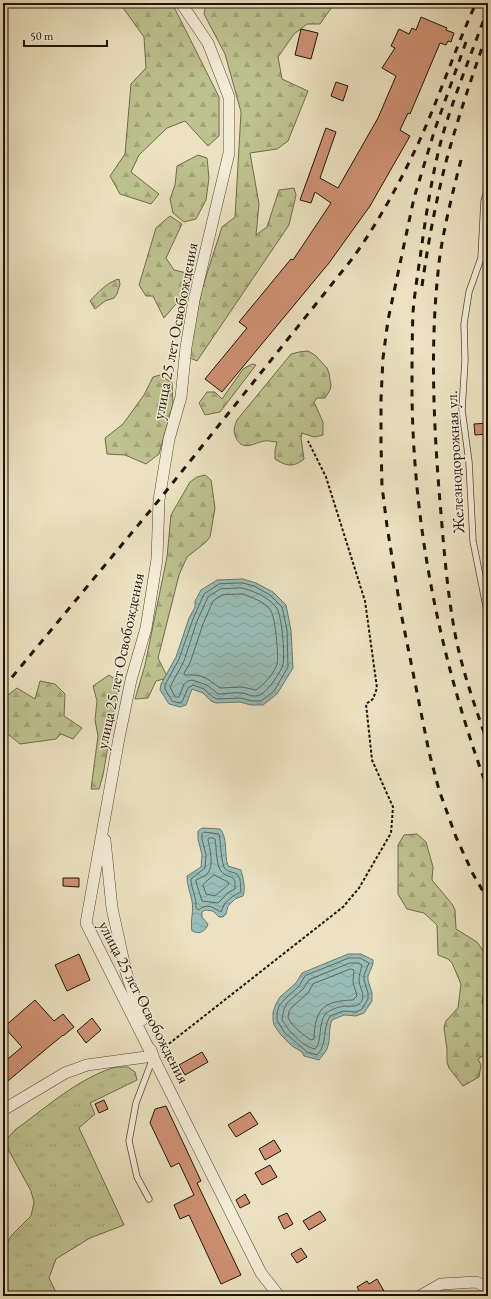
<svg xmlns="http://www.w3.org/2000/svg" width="491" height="1299" viewBox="0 0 491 1299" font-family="'EB Garamond',serif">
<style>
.grass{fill:url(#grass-tufts);stroke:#6f6b4b}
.forest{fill:url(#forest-firs);stroke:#6f6b4b}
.water{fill:url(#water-waves);stroke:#697971}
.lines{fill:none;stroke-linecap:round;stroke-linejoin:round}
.shore{stroke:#5d685f;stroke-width:1}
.building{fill:#ce9173;stroke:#211407}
.service-casing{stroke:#544836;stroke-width:7}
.minor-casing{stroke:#544836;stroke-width:12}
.path{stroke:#211407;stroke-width:2;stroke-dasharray:3 2;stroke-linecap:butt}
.service{stroke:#f3ecd7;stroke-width:5.5}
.minor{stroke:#f3ecd7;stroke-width:11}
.rail{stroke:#211407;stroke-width:3;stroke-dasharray:7 7;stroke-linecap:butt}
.labels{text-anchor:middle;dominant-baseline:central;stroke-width:3;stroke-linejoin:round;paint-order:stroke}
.street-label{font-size:16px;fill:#211407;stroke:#f3ecd7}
</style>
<defs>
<pattern id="grass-tufts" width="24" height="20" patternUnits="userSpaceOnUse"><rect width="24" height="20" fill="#bdc28f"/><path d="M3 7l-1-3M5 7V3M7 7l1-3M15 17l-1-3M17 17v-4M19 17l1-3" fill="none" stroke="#a2a67a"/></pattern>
<pattern id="forest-firs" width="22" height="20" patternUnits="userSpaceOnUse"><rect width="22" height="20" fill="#bdc28f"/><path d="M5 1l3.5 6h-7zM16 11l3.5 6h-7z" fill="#a2a67a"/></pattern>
<pattern id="water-waves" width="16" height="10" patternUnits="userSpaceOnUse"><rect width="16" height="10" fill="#99bdb7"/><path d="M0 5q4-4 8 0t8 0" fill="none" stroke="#84a29c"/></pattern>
</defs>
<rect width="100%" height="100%" fill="#ece2c1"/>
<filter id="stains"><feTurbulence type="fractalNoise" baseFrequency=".005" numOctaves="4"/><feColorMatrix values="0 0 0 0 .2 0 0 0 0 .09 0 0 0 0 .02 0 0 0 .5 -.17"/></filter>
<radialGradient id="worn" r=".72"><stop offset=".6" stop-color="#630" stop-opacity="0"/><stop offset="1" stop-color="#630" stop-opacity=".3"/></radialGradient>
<!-- grass -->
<path class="grass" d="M116,1067H128L135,1072L137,1080L90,1103L95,1114L79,1128L124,1225L90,1238L56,1259L49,1278L58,1296H3V1249L12,1235L31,1216L34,1202L31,1191L8,1149L7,1139L15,1130C47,1107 78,1078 116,1067Z"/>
<!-- forest -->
<g class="forest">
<path d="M108,3H172L219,97V136L208,146L185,121L167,128L139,155L131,172L159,194L151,204L120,194L110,176L125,154L131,84L146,68L144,37L121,5Z"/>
<path d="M206,3H332V7L320,24H307L294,34L278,57L282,79L308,91L288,141L277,149L250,153L259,204L256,235L267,227L279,190L294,188L296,195L289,225L197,361L188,357L202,289L222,227L235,217L241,112L225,54L204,14Z"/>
<path d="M198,155L207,158L209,178L206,200L196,219L184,222L173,213L170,199L175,185L177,166Z"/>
<path d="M170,216L182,224L166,258L174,270L187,273L190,286L188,294L174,306L164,318L153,296H146L139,285L156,228Z"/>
<path d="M119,279L120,284L117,294L114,298L105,301L95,309L90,301C97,293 109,281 119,279Z"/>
<path d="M308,351L315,355L327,368L329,373L331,386L330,390L325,398H317L314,402L323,422V435L314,437L302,433L301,438L304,459C293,468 286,466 275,459V450L277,442C273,442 268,440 264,441C254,443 243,452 236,438C233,431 234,427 237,420L291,354L299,352Z"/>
<path d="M252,364L256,365L220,412L205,415L199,403L207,392H215L222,399L243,369Z"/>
<path d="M160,375L172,383L173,404L159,454L146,464L125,455L107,454L105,438L123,424L144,395L153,377Z"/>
<path d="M205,475L211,480L215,508L210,537L206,542L187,557L179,575L158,658L168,678L156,681L148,698L135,699L145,665L167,557L171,515L190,482L197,477Z"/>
<path d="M109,675L119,682L103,775L99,789H91L98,736L95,720L97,701L93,686Z"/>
<path d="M40,681L55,684L65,694L64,716L82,728L73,739L61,734L56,739L20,744L3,730V699L17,688L35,699Z"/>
<path d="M417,834L426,842L433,867L432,880L452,904L455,910L456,929L477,942L484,952L488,964L482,1003L488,1013V1052L478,1059L481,1065L479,1077L463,1086L449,1068L447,1062V1050L444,1027L446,1021L458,1008L461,984L452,963L448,959L438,955L437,925L424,913L407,909L398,894V845L404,835Z"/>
</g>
<!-- water -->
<g class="water">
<path d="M243,579L256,583L273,592L286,605L291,630L293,668L277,694L263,705H251L240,702L216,703L211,701L203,693L192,689L186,705L180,707L169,704L160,690L161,684L176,657L189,618L195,607V601L201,590L217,580Z"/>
<path d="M202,828L220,829C228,837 224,855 228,866L241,870C243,878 246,888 243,896L235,899L228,906L226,914L223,917H219L213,911L205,910L202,912V917L208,924C206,931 200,935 192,931C190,920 194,911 192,901C190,892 187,885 187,876L201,867L202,855L198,839V831Z"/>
<path d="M348,954H361L373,960V964L368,976V980L372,993V1001L364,1013L356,1016L344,1015L332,1020C328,1029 331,1039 327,1049C325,1053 322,1056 319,1060L304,1056L302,1052L292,1046L281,1035L274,1025L273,1020V1012L276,1004L280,997L296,983L302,973Z"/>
</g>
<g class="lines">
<!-- shore -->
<g class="shore">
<path d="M243,583L254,586L270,595L282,607L287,630L288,667L274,691L261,701H251L241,698L217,699L213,697L204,689L193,685L188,688L182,702L179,703L172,701L165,689V685L179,659L193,619L204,594L219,584Z"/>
<path d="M242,588C254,591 268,597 276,607C282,614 285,655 283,664C282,671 267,692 260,695C254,698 248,694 242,693C235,692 226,694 218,694L207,685L192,680L188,681L184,684L179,697H175L170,687L184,661L197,621L208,597L220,589Z"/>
<path d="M242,594C251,597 266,602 271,611C275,617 279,656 277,664C275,672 263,686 256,690L242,687L220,688C207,678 202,674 185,675L184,673L190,663L203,624L213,601L222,595Z"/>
<path d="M204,832L219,834C221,842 221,864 225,869C228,872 234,872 237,874L240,879L241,892L233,896L225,903L221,912C212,907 208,903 198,910L196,908C197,898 191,889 191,879L205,868L206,855L202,839V834Z"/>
<path d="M209,838H213L215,839C217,849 215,868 224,874C226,876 230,876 233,878L235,881V889L229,892L218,903L202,901L196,882V880C200,878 205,876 208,873C214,865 210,849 208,840Z"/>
<path d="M214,875L228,882L229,884L215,896L206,894L203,885Z"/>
<path d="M349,958H360L369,963L364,975V980L368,993V999L362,1009L356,1012L343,1011L330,1016C322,1029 328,1044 317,1055L307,1052L284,1032L277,1020V1013L279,1006L284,1000L299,986L305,976Z"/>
<path d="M350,963H359L362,965C361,970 359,975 359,980C359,986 363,991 363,996C362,1008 352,1006 344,1006C338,1007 330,1010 326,1013C317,1025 323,1041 315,1049C303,1047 287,1030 282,1019L284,1009L287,1003L303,989L309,980Z"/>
<path d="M351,969L354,970L353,982L357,996L353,1000C323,1001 315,1009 314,1039L311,1040C302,1034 294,1028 288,1018L289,1011L292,1007L308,993L313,984Z"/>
</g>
</g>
<!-- building -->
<g class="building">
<path d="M421,17L447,28L446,30L454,33L451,42L448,41L446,45L440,43L410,114L408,113L400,130L410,136L370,206L329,263L222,392L205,379L247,328L239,322L291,259L293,260L331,203L315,192L311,203L300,200L326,128L336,132L320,178L338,188L378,118L396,76L382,68L395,48L391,46L399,29L409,34L412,28L416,30Z"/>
<path d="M301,29L318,33L311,59L295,55Z"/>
<path d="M336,82L348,86L343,101L331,96Z"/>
<path d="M488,423V434L475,435L474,424Z"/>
<path d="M63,878H79V887L63,886Z"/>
<path d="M79,954L90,980L67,991L55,965Z"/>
<path d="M35,1000L54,1021L63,1014L74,1027L63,1036V1035L3,1085V1063L22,1047L4,1027Z"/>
<path d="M92,1018L101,1030L86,1043L77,1031Z"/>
<path d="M202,1052L208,1062L185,1075L179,1065Z"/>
<path d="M104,1100L108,1109L99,1113L95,1104Z"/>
<path d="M166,1106L201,1181L197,1183L241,1275L221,1284L189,1215L180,1219L174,1205L194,1195L179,1163L171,1167L150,1123L155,1109Z"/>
<path d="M250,1112L258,1124L236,1137L228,1125Z"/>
<path d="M274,1140L281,1151L265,1160L259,1149Z"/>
<path d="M270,1165L277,1177L262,1185L255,1173Z"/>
<path d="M245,1194L250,1203L240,1208L236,1200Z"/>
<path d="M320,1211L326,1220L309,1230L303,1221Z"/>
<path d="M287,1213L293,1224L284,1229L278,1217Z"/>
<path d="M301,1248L307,1257L297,1263L291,1254Z"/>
<path d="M377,1279L387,1296H362L357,1287L367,1281L369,1284Z"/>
</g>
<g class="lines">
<defs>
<g id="service">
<path d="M488,188L484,201L481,258L469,292L464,324L465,360L462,410L469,462L473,541L488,616"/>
<path d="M149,1199L137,1177L129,1141L136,1103L153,1058"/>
</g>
<g id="minor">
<path d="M181,3L208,43L229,97V153L194,300L186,347L181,397L169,439L159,500L157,559L146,628L131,680L119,738L86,923L261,1273L279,1296"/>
<path d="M105,840L112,908L126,972L142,1020"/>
<path d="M3,1110L65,1073L87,1065L153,1056L151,1050"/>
<path d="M420,1296L441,1284L476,1282L488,1288"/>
</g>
</defs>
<!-- service casing -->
<use href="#service" class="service-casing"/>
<!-- minor casing -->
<use href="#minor" class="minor-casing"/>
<!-- path -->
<path class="path" d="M161,1050L343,907L359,888L391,833L393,807L372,760L366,704L373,699L377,688L365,601L326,477L308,441"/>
<!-- service -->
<use href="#service" class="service"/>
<!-- minor -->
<use href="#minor" class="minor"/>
<!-- rail -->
<g class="rail">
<path d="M488,8C473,50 455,93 442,137C433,171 427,208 422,244C419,266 415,289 413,312C412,338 412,365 412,392C413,529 441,662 488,790"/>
<path d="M466,42L435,129L414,198L388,320L383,358L381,399V442L382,486L387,526L401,613L429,752L439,790L456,837L473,874L488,900"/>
<path d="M461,160C453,191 445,223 440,255C430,333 433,412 439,490C443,536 446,583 454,628C461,668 475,706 488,744"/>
<path d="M422,286C428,243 436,200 447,158C459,115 473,73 488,31"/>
<path d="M3,688L159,500L352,259C378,223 399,184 418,144C439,98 455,49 476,3"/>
</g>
</g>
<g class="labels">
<!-- street labels -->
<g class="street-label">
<text transform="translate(175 331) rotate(-79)">улица 25 лет Освобождения</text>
<text transform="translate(455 462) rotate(-93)">Железнодорожная ул.</text>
<text transform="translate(120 661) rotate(-78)">улица 25 лет Освобождения</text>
<text transform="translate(144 1002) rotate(63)">улица 25 лет Освобождения</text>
</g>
</g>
<!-- margin -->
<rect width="491" height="1299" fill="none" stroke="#ece2c1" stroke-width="16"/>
<rect x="4" y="4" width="483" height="1291" fill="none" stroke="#211407" stroke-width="2"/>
<rect x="8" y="8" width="475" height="1283" fill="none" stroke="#211407"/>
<!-- scale -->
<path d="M24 40v6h83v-6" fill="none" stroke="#211407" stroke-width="2"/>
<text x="30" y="40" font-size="12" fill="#211407" stroke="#f3ecd7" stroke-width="3" paint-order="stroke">50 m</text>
<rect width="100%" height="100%" filter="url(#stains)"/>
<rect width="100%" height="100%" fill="url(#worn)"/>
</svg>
